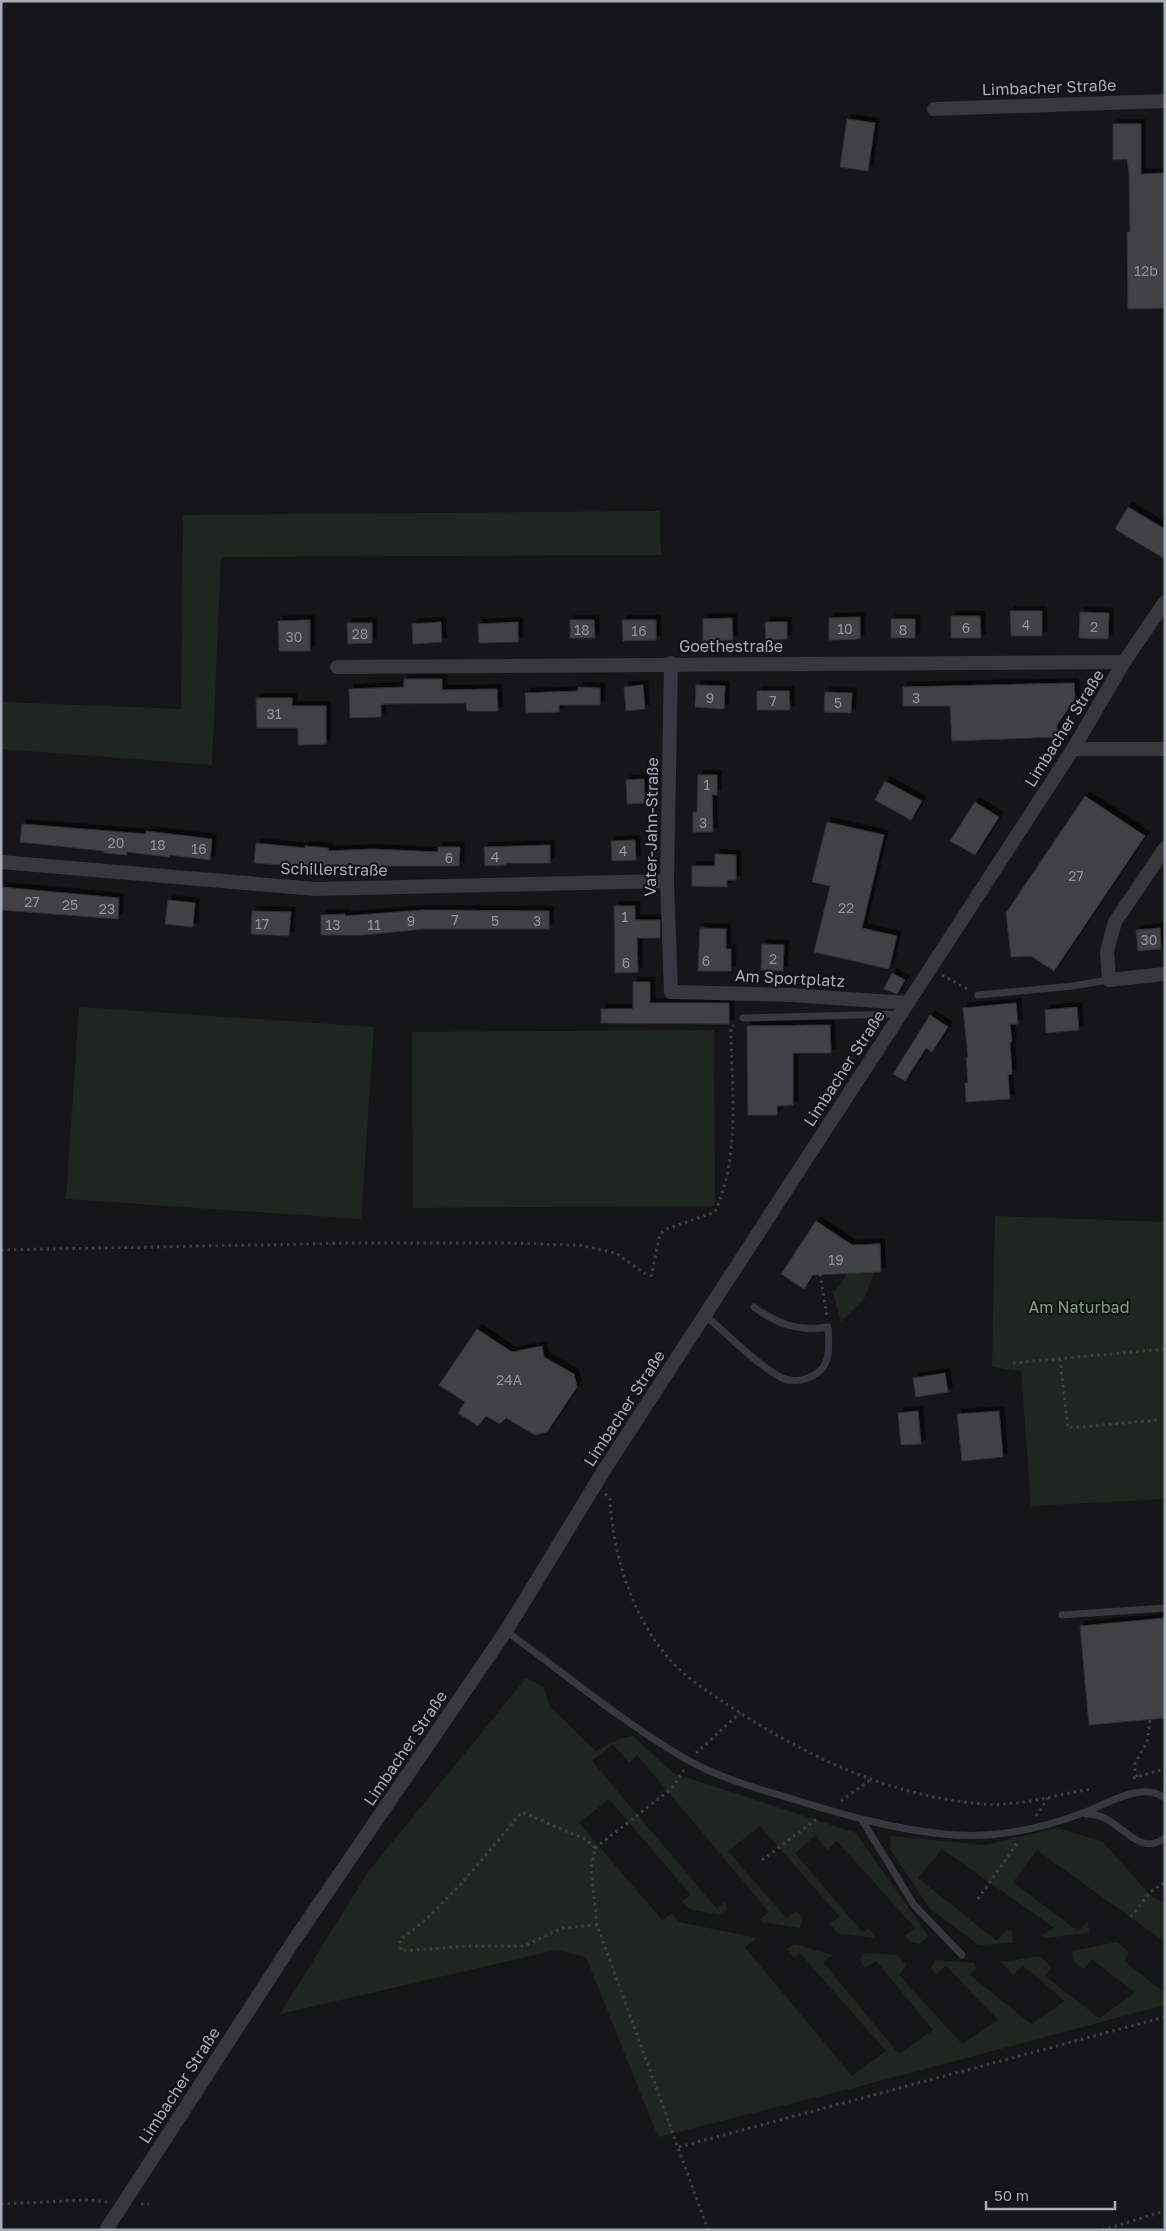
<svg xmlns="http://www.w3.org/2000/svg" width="1166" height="2231" viewBox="0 0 1166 2231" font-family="'Golos Text',sans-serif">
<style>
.green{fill:#1e261f}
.building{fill:#404145;stroke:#303034;filter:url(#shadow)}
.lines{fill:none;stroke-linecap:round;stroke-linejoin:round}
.path{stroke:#3d3f44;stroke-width:3;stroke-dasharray:2.5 4;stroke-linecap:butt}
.service{stroke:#37383d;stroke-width:7}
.minor{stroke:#37383d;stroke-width:14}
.labels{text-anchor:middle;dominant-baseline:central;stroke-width:4;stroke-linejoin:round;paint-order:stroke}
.number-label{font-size:14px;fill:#8e929b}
.street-label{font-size:16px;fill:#a8adb8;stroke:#111113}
.park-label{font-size:16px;fill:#7fa381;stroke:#111113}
</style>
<defs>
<filter id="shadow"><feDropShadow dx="4.5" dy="-4.5" stdDeviation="0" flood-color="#0009"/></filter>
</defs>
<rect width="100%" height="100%" fill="#161618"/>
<!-- green -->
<g class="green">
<path d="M660,511L661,555L221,557L212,765L1,749V702L181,709L183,515Z"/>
<path d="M79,1007L374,1027L361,1219L66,1199Z"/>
<path d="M714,1030L715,1206L413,1208L412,1032Z"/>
<path d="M995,1216L1165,1222V1499L1031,1506L1021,1371L992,1367Z"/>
<path d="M847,1273H874L864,1299L841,1322L833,1292L842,1283Z"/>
<path d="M526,1678L544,1687L549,1706L596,1751L619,1739L633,1736L673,1773L856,1833L929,1937L919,1944L910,1942L905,1936L915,1928L837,1841L827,1850L816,1835L795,1853L862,1932L870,1929L875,1938L837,1933L830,1923L840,1917L760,1826L728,1851L786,1918L796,1911L803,1918L800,1928L762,1922L760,1919L769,1912L637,1755L629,1763L613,1744L592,1761L717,1909L725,1901L727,1910L722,1915L689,1909L682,1902L690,1894L609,1799L579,1823L662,1920L672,1914L679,1922L757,1938L745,1947L852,2076L886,2051L800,1953L794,1958L787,1949L794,1944L833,1955L823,1962L899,2054L933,2030L876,1961L865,1968L860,1960L864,1953L897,1955L907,1965L899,1975L962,2044L998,2020L946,1966L936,1974L931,1968L935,1960L974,1963L976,1968L970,1975L1031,2024L1065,2001L1023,1966L1013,1975L1001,1962L1039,1956L1052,1967L1045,1976L1099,2018L1135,1993L1092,1959L1084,1969L1073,1961L1072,1951L1117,1942L1129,1952L1124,1961L1165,1993V2005L857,2087L658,2137L586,1957L556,1950L280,2014L368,1872Z"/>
<path d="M1058,1828L1103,1842L1152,1897L1165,1904V1942L1037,1850L1013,1882L1078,1931L1088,1922L1089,1933L1045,1938L1042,1935L1054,1928L942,1849L918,1878L997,1941L1006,1930L1012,1931L1013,1943L979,1945L930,1909L890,1849L891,1836L985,1845Z"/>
</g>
<!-- building -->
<g class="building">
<path d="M847,119L875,123L868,171L840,167Z"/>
<path d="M1113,124H1141V174L1165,173V308L1128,309L1127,232H1130L1129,174L1127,159L1113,160Z"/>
<path d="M1128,507L1165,529V559L1115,529Z"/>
<path d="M1010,611H1042V636H1011Z"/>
<path d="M1080,612L1109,613L1108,639L1079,638Z"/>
<path d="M951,616H980L981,638H951Z"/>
<path d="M860,617V639L829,640V618Z"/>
<path d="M732,618L733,640L703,641V619Z"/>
<rect x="891" y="619" width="24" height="19"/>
<path d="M310,620V651H279L278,621Z"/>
<path d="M570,620H594L595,638H570Z"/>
<path d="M622,620H656V640L623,641Z"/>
<path d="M441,622L442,642L413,644L412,624Z"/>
<path d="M518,622V642L479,643L478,624Z"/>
<path d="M765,622H787V639L766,640Z"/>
<path d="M347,623H372V643L348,644Z"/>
<path d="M404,679H442V690L497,689L498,711H467L466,703L381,704V717L350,718L349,689L404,687Z"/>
<path d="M1074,683L1075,699L1057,725L1058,737L952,741L950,706H903V687Z"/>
<path d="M643,685L645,709L626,711L624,687Z"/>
<path d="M696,685L725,686L724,709L695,707Z"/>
<path d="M578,687L600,688V705H559V712L526,713L525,693L578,691Z"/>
<path d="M757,691H789L790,710H757Z"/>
<path d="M825,692L852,693L851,713L824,712Z"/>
<path d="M256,698H292V706H326V744L298,745V728H257Z"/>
<path d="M698,775H717V795L712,794L713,832H693V812H697Z"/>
<path d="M644,779L645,803L627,804L626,780Z"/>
<path d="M885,781L922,801L911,820L875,800Z"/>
<path d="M1085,796L1145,836L1054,971L1031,956L1011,957L1006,913Z"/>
<path d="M975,802L999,817L975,855L950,841Z"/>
<path d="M827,822L884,835L862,928L897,936L889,969L814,952L830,886L812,882Z"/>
<path d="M22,824L146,834V831L212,839L210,860L170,855L169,857L127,852V855L104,853V851L20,842Z"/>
<path d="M635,840L636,860L612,861L611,841Z"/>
<path d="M256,843L305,848V846L328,848V851L372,849L438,852V847H460L459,866H386L343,869L254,863Z"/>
<path d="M550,845V863H506V865L485,866L484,847Z"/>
<path d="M715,854L736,855V880H727V887L692,886V866H715Z"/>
<path d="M1,887L119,898L118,919L1,910Z"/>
<path d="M168,900L195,903L193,927L165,924Z"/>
<path d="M614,906H635V920H660V938H637L638,972L615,973Z"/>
<path d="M423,910L549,911V929H424L364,935H321V915L345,914V916Z"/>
<path d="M252,911L291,912L289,936L251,934Z"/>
<path d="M700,928L726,929V949H731V971H698Z"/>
<path d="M1160,928L1161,949L1138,951L1136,930Z"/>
<path d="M762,944L784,945L783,971L761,970Z"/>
<path d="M892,973L905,980L897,994L884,989Z"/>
<path d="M633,982H650V1003H729V1024L601,1023V1009H633Z"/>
<path d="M1016,1003L1018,1024H1010L1012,1042H1010L1012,1074L1008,1075L1010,1099L966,1102L965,1083H968L966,1057H968L963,1008Z"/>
<path d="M1077,1007L1079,1030L1046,1033L1045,1010Z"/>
<path d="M930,1015L948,1027L932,1052L926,1048L905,1081L893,1074Z"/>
<path d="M830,1025L831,1053H793V1105L777,1106V1115H748L747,1026Z"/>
<path d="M816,1221L852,1245L880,1244L881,1272L813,1275L804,1289L781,1274Z"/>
<path d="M477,1329L512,1352L542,1346L544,1357L574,1374L577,1387L547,1432L535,1435L506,1418L500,1424L486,1416L478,1426L458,1413L465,1402L439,1385Z"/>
<path d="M945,1373L948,1392L916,1397L913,1378Z"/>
<path d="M918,1411L921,1444L901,1445L898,1413Z"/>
<path d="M999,1411L1003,1457L962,1461L957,1414Z"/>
<path d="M1165,1618V1718L1089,1725L1080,1626Z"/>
</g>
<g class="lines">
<!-- path -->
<g class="path">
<path d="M942,975L969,990"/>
<path d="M1,1250L354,1243H501L579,1245L616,1253L645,1274"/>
<path d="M820,1274L827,1316"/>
<path d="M651,1277L660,1234L667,1229L715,1212C741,1155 731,1088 731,1027L734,1025"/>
<path d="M1060,1359L1068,1428L1158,1420"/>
<path d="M1013,1363L1165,1349"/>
<path d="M605,1494L610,1498C612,1553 632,1616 669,1659C685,1677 708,1692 728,1705C805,1756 891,1797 984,1804C1021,1807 1056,1794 1092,1789"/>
<path d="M696,1753L740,1713"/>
<path d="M1137,1777L1134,1765L1147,1742L1150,1719"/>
<path d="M1133,1778L1165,1769"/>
<path d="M841,1801L870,1780"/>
<path d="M1036,1816L1048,1798"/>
<path d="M595,1848L671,1789L684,1770"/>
<path d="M762,1860L818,1818"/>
<path d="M978,1899L1017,1843"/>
<path d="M1131,1917L1150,1892L1165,1882"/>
<path d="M597,1925L562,1928L524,1946H469L401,1951L400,1940C448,1905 484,1856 522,1812L587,1840L595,1848L591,1869L597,1925L708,2230"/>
<path d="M679,2147L1165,2017"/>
<path d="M1,2204L87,2200L108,2202"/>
<path d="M141,2204H149"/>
<path d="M1102,2230L1165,2211"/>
</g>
<!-- service -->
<g class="service">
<path d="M978,995L1073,986L1109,980"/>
<path d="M743,1018L899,1014"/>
<path d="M705,1315C728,1335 755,1363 782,1378C788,1381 799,1381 805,1379C831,1371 830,1351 828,1327C799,1332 777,1324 754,1307"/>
<path d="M1062,1615L1165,1608"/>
<path d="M506,1631C564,1673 621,1721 684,1758C719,1778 758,1789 796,1800C844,1815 893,1829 943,1834C988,1839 1037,1830 1080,1814C1100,1807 1118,1795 1140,1792C1149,1791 1157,1792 1165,1798"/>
<path d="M1086,1814C1119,1812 1135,1860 1165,1838"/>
<path d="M862,1820L914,1905L962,1955"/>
</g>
<!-- minor -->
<g class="minor">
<path d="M934,109L1165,101"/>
<path d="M671,663L667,881L671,992L791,995L907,1003"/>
<path d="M337,667L1124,662"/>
<path d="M1073,749H1165"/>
<path d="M1165,848L1115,922L1107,951L1109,980L1165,974"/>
<path d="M1,862L316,889L667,881"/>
<path d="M106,2230L293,1942L506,1631L606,1467L1073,749L1124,662L1165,602"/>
</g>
</g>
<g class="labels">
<!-- number labels -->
<g class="number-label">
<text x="1146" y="270">12b</text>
<text x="1026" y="624">4</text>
<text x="1094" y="626">2</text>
<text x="966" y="627">6</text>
<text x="845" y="628">10</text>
<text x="582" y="629">18</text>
<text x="903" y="629">8</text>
<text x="639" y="630">16</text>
<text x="360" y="633">28</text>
<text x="294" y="636">30</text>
<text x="710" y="697">9</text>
<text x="916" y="697">3</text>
<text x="773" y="700">7</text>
<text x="838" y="702">5</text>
<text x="274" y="713">31</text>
<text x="707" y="784">1</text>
<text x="703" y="822">3</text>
<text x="116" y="842">20</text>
<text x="158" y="844">18</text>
<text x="199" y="848">16</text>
<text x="623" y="850">4</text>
<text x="495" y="856">4</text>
<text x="449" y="857">6</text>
<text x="1076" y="875">27</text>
<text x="32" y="901">27</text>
<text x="70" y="904">25</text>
<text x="846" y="907">22</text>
<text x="107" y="908">23</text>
<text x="625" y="916">1</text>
<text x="455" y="919">7</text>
<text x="411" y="920">9</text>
<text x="495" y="920">5</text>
<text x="537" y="920">3</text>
<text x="262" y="923">17</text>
<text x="333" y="924">13</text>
<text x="374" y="924">11</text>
<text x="1149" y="939">30</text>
<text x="773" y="958">2</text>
<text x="706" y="960">6</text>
<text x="626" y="962">6</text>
<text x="836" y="1259">19</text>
<text x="509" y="1379">24A</text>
</g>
<!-- street labels -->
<g class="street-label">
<text transform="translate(1049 87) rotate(-2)">Limbacher Straße</text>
<text x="731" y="646">Goethestraße</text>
<text transform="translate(1064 728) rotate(-58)">Limbacher Straße</text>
<text transform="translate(651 827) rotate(-89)">Vater-Jahn-Straße</text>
<text transform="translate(334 869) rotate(1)">Schillerstraße</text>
<text transform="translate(790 978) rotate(3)">Am Sportplatz</text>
<text transform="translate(844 1068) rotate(-57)">Limbacher Straße</text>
<text transform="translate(624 1408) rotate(-57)">Limbacher Straße</text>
<text transform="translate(405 1748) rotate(-56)">Limbacher Straße</text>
<text transform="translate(179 2085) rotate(-57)">Limbacher Straße</text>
</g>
<!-- park labels -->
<g class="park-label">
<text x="1079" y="1307">Am Naturbad</text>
</g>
</g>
<!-- border -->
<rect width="1166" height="2231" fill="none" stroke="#a8adb8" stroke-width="5"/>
<!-- scale -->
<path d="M986 2201v8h129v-8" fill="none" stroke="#a8adb8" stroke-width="2.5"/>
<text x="994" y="2201" font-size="15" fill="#a8adb8" stroke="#111113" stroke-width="4" paint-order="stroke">50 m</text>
</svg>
